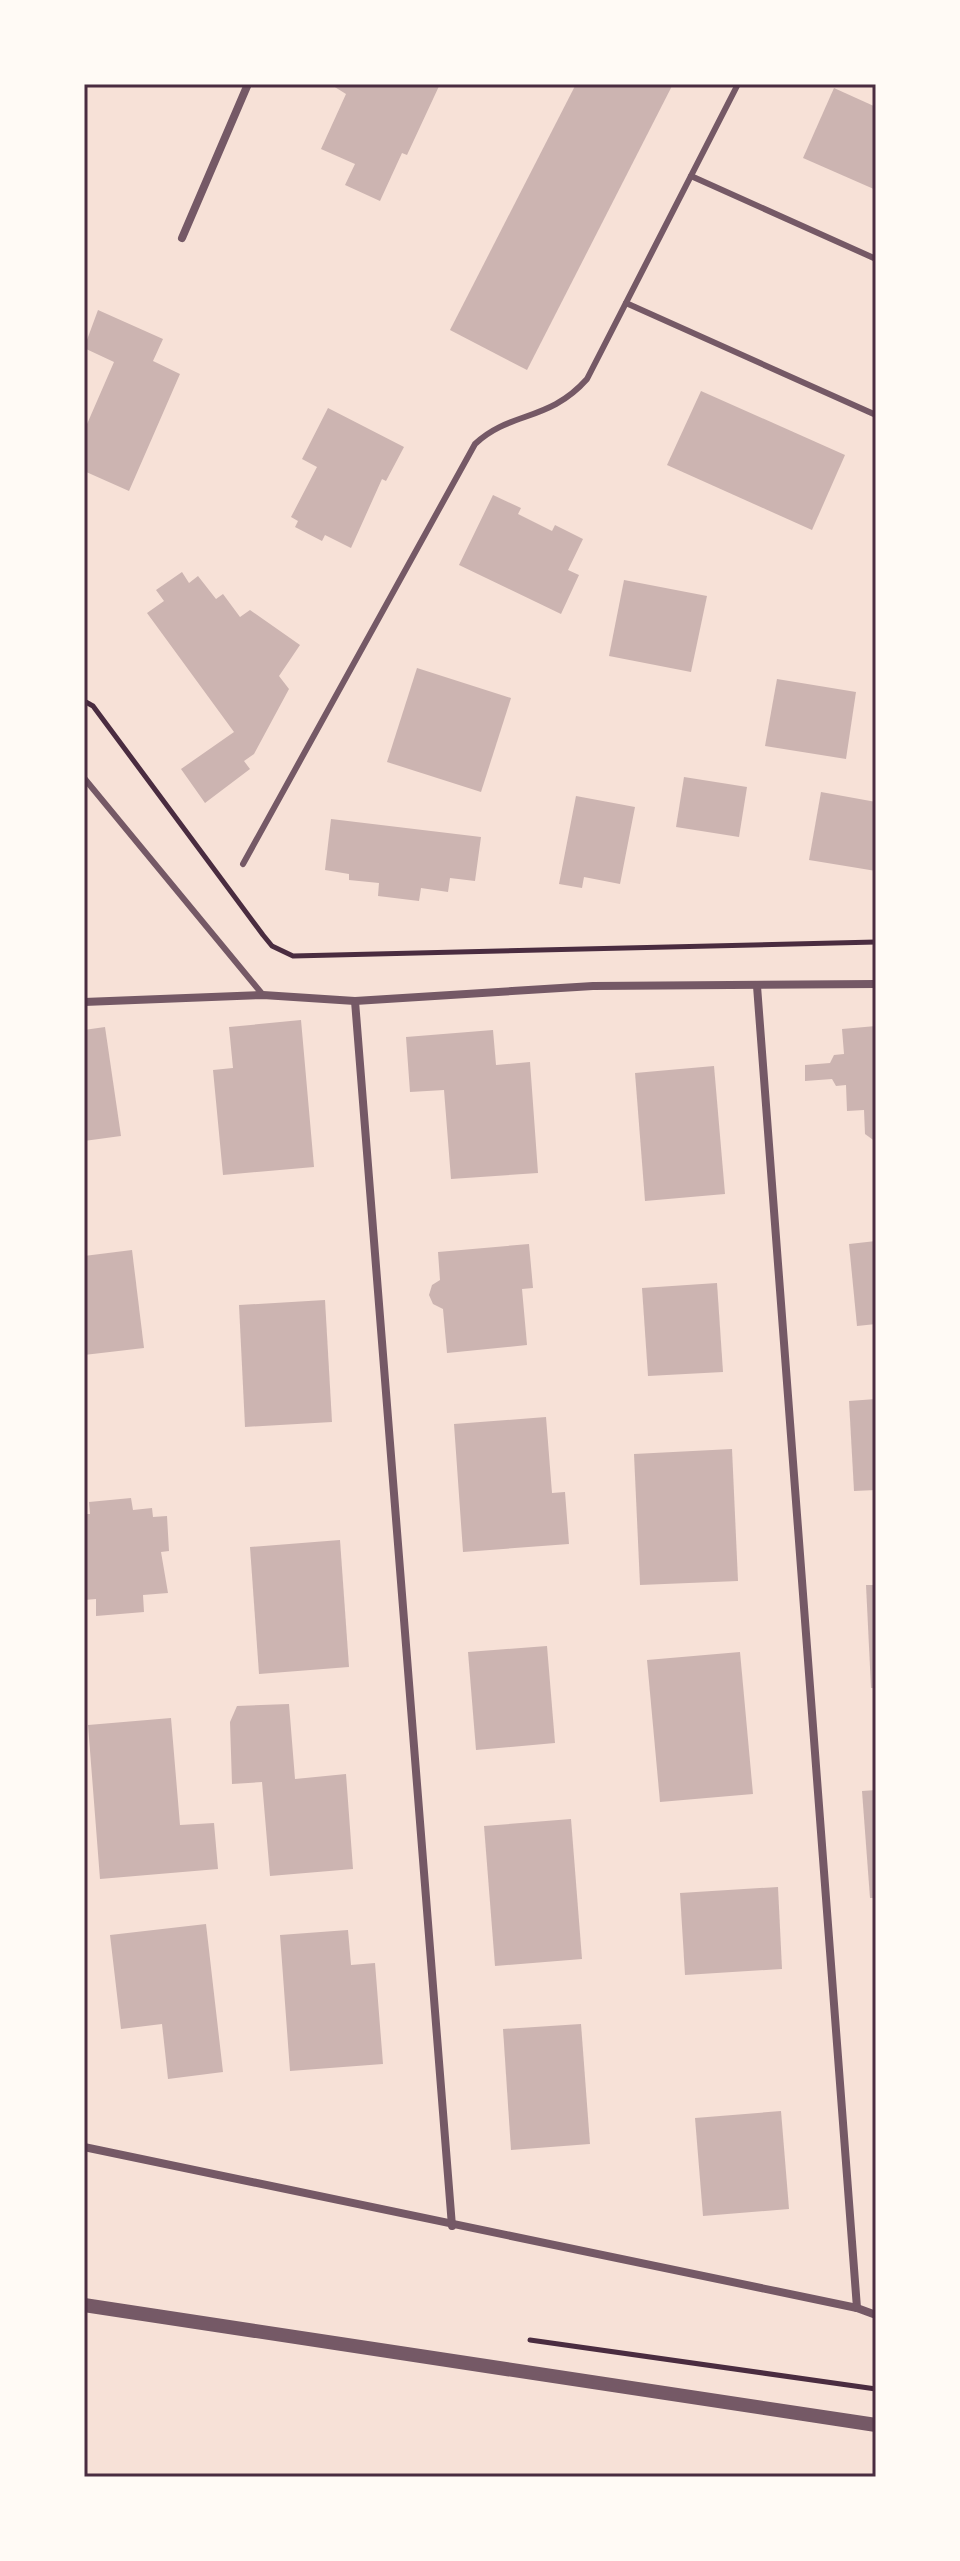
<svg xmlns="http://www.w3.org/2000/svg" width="960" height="2561" viewBox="0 0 960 2561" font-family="'PT Sans',sans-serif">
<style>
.building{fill:#ccb4b1}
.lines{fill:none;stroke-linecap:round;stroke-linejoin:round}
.path{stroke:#4a2c40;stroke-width:5}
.service{stroke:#755966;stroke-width:6}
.minor{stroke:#755966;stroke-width:8}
.tertiary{stroke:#755966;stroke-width:14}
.neatline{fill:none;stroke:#4a2c40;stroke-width:3}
</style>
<rect width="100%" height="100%" fill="#f7e1d7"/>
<!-- building -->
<g class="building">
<path d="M330,84H440L407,155L402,153L380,201L345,185L355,164L321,149L346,94Z"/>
<path d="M576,84H673L527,370L450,330Z"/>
<path d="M834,88L876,107V190L803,158Z"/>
<path d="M98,310L163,339L153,361L180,374L129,491L84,471V431L114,362L84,348Z"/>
<path d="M701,391L845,455L812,530L667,465Z"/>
<path d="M328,408L404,447L386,481L382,479L351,548L325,535L322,541L295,527L298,521L291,517L317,467L302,459Z"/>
<path d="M493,495L521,508L518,514L552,531L555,525L583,539L568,570L579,575L561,614L459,565Z"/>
<path d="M182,572L189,583L198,576L216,599L223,594L240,617L250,610L300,645L279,676L289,689L254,754L244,761L250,769L205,803L181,769L234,732L147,613L164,601L156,590Z"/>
<path d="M624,580L707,596L691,672L609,656Z"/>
<path d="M417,668L511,698L481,792L387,762Z"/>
<path d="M777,679L856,692L846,759L765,746Z"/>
<path d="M684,777L747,787L739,837L676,827Z"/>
<path d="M821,792L876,802V871L809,860Z"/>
<path d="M576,796L635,807L620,884L584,877L582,888L559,884Z"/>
<path d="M331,819L481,837L475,881L450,878L448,892L421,888L419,901L378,896L379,883L349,880V874L325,870Z"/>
<path d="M301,1020L314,1167L223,1175L213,1070L233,1068L229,1027Z"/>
<path d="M876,1026V1142L865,1134L864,1110L847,1111L846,1085L836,1086L832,1079L805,1081V1065L830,1063L834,1055L844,1054L842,1029Z"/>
<path d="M105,1027L121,1136L84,1141V1030Z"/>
<path d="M493,1030L496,1065L530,1062L538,1173L451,1179L444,1090L410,1092L406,1037Z"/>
<path d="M714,1066L725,1194L645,1201L635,1073Z"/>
<path d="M876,1241V1324L857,1326L849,1244Z"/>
<path d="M529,1244L533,1288L522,1289L527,1345L447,1353L443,1309L433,1304L429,1295L432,1285L440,1280L438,1252Z"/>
<path d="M132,1250L144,1348L84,1355V1256Z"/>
<path d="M717,1283L723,1372L648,1376L642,1288Z"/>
<path d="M325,1300L332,1422L245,1427L239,1305Z"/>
<path d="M876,1399V1490L854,1491L849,1401Z"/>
<path d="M546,1417L552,1493L565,1492L569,1544L463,1552L454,1424Z"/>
<path d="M732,1449L738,1581L640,1585L634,1454Z"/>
<path d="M131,1498L133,1510L152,1508L153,1517L167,1516L169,1551L161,1552L168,1593L143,1595L144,1612L96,1616V1599L84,1600V1514H90L89,1502Z"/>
<path d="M340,1540L349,1667L259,1674L250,1547Z"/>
<path d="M866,1585H876V1688H871Z"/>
<path d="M547,1646L555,1743L476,1750L468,1652Z"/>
<path d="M740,1652L753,1794L660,1802L647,1660Z"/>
<path d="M289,1704L295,1779L346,1774L353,1869L270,1876L262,1782L232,1784L230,1722L237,1706Z"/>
<path d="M171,1718L180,1825L214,1823L218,1869L100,1879L88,1725Z"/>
<path d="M876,1790V1898H870L862,1791Z"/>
<path d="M571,1819L582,1959L495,1966L484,1826Z"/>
<path d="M778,1887L782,1969L685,1975L680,1893Z"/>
<path d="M206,1924L223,2072L168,2079L162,2024L121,2029L110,1935Z"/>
<path d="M348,1930L351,1965L375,1963L383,2064L290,2071L280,1935Z"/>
<path d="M581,2024L590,2144L511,2150L503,2029Z"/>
<path d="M781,2111L789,2209L703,2216L695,2118Z"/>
</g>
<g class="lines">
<!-- path -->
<g class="path">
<path d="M84,701L93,706L263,935L272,946L293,956L876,942"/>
<path d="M530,2340L876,2389"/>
</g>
<!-- service -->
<g class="service">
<path d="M691,176L876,259"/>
<path d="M626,303L876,415"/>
<path d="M84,778L263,995"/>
<path d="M243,864L475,444C510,411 549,422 587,379L738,84"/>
</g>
<!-- minor -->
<g class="minor">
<path d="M182,238L248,84"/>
<path d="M757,986L857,2308"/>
<path d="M355,1001L452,2226"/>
<path d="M84,1002L263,995L355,1001L593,986L876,984"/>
<path d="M84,2147L857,2308L876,2315"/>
</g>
<!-- tertiary -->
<path class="tertiary" d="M84,2305L876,2425"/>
</g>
<!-- border -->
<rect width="960" height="2561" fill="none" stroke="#fffaf5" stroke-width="172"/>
<rect x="86" y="86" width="788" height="2389" class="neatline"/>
</svg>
